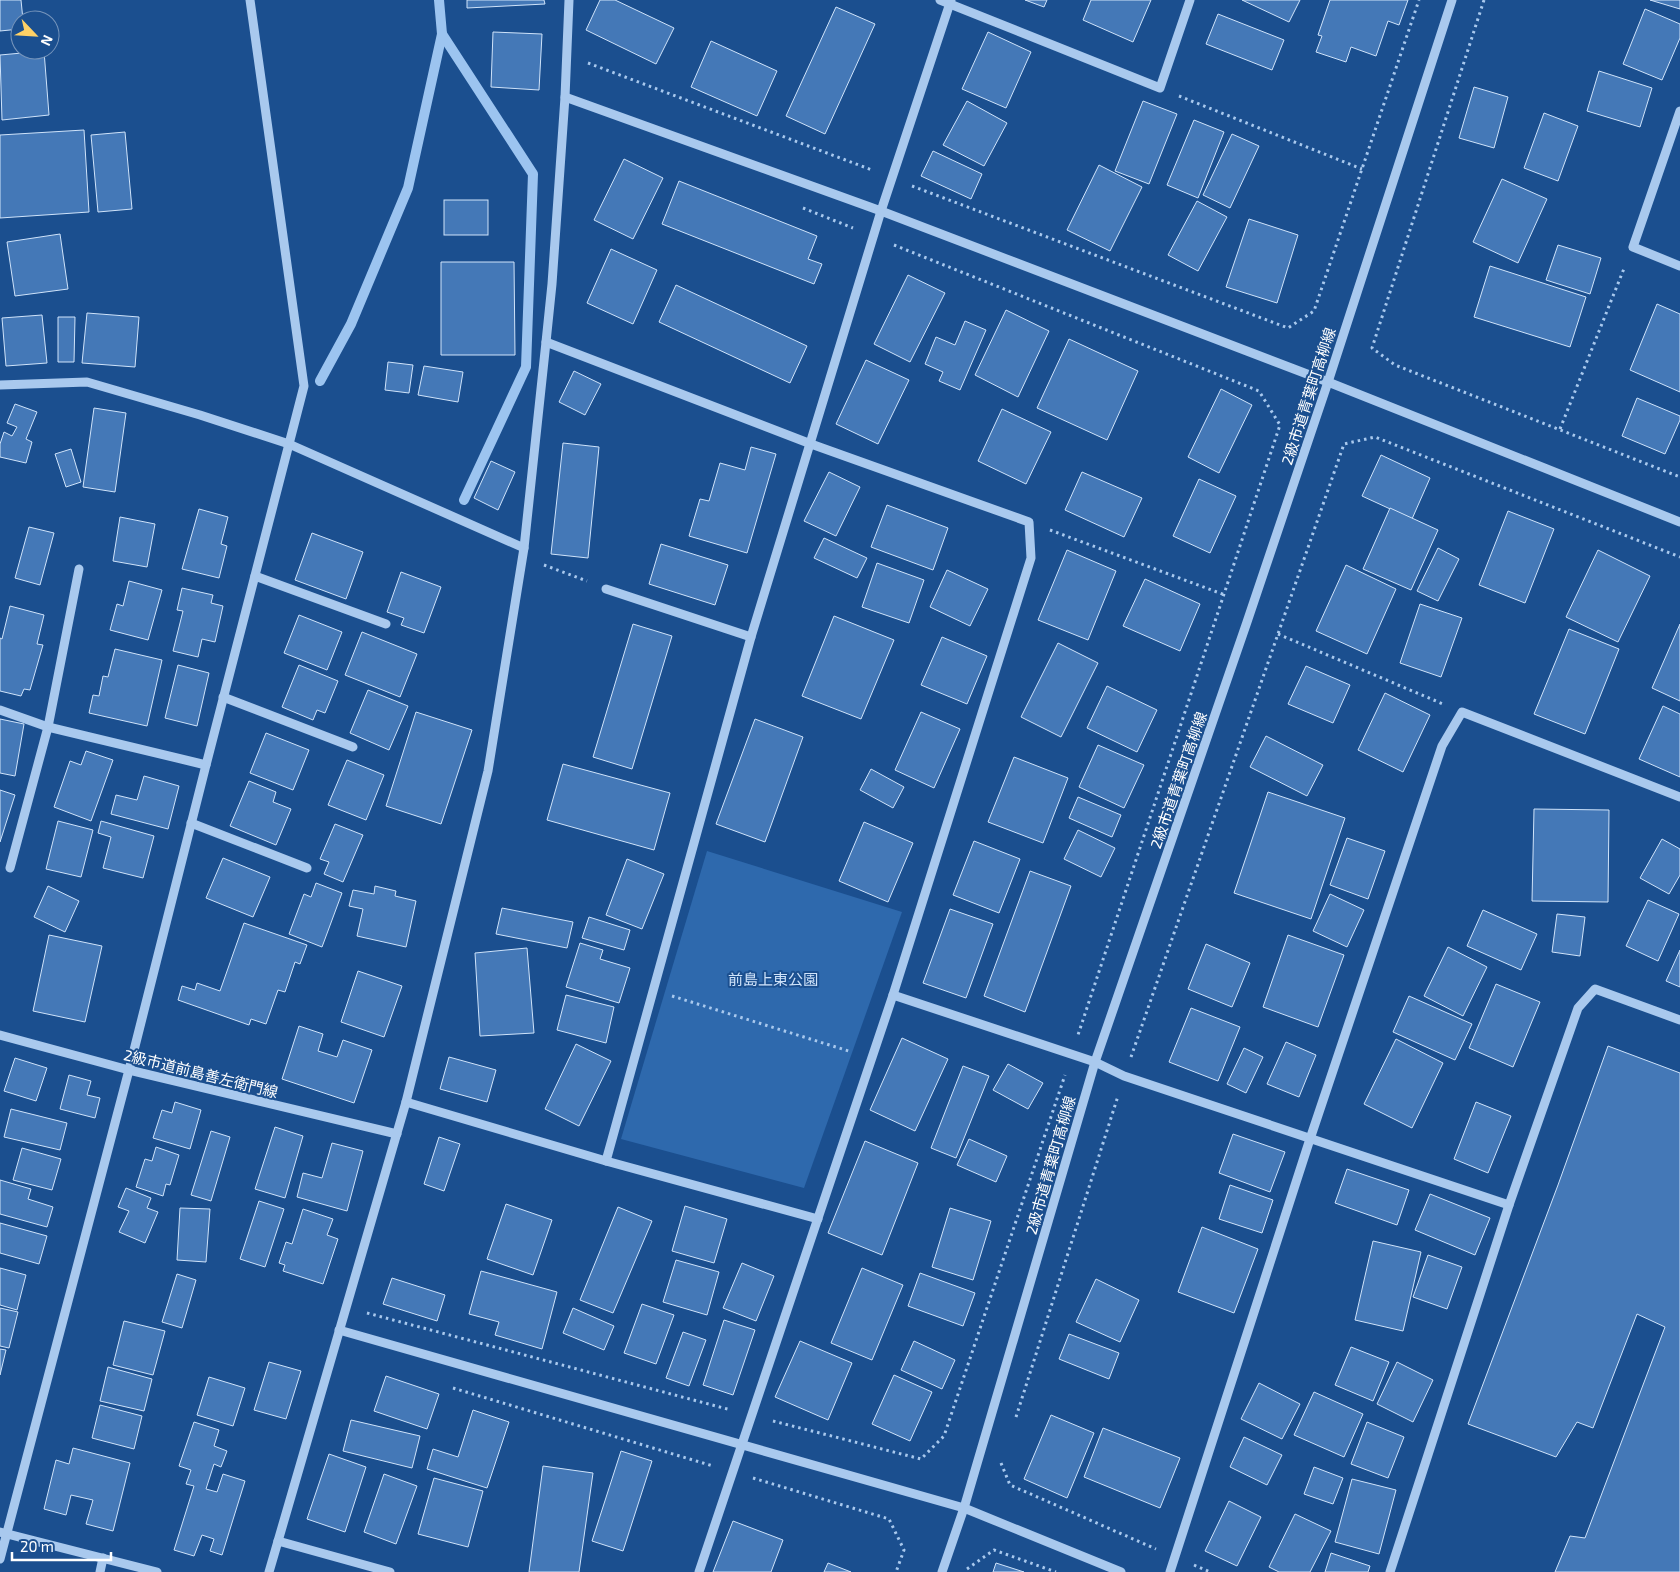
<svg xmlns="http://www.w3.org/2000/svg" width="1680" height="1572" viewBox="0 0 1680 1572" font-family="'Exo 2','Noto Sans JP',sans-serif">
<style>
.green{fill:#2e69ad}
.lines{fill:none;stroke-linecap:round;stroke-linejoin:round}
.stream{stroke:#9cc4f0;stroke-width:10}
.building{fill:#4478b7;stroke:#cfe3fa}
.path{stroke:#a9c9ee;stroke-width:3;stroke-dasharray:2.5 4;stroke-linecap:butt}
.minor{stroke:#a9c9ee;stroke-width:9}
.labels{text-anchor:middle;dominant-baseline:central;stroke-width:4;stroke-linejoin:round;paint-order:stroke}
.street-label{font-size:15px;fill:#fff;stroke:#1b4f8f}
.park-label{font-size:15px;fill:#cfe3fa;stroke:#1b4f8f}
</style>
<rect width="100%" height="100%" fill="#1b4f8f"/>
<!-- green -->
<path class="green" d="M707,851L902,912L804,1188L621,1139Z"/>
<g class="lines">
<!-- stream -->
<g class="stream">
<path d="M442,34L533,174L526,367L464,500"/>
<path d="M320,381L351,324L408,188L442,34L439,0"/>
</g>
</g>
<!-- building -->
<g class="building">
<path d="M0,0H21L23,20H20V29L0,31Z"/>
<path d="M467,0H544L545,4L467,8Z"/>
<path d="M600,0H615L674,28L656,64L586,30Z"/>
<path d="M1025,0H1047L1044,7Z"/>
<path d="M1091,0H1151L1133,42L1083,20Z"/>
<path d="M1242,0H1300L1289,22Z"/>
<path d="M1330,0H1408L1399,25L1388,21L1376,56L1351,47L1346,62L1316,52L1322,36L1318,35Z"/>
<path d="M1650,0H1680V9Z"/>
<path d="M836,7L875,24L825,134L786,116Z"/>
<path d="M1645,9L1680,24V38L1662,80L1623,64Z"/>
<path d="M1218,14L1284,40L1272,70L1206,44Z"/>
<path d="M493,32L542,34L539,90L491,87Z"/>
<path d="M988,32L1031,52L1006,108L962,89Z"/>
<path d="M711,41L777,71L757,116L691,87Z"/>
<path d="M44,51L49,115L2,120L0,55Z"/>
<path d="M1599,71L1652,88L1640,127L1587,111Z"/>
<path d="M1474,87L1508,97L1494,148L1459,138Z"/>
<path d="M967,101L1007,123L984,166L943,145Z"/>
<path d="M1143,101L1177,114L1149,184L1115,171Z"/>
<path d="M1544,113L1578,126L1558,181L1524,168Z"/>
<path d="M1194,120L1224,132L1198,198L1167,185Z"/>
<path d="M84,130L89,212L0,218V135Z"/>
<path d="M125,132L132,209L98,212L91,135Z"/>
<path d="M1232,134L1259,146L1230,208L1203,195Z"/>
<path d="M933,151L982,174L971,199L921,176Z"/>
<path d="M624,159L663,178L633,239L594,220Z"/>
<path d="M1099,165L1142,187L1110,251L1067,230Z"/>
<path d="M1502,179L1547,199L1518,263L1473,242Z"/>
<path d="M679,181L817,236L808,259L822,264L814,284L662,224Z"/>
<rect x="444" y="200" width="44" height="35"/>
<path d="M1197,201L1227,217L1198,271L1168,255Z"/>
<path d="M1249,219L1298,235L1277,303L1226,287Z"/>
<path d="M60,234L68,289L15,296L7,242Z"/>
<path d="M1558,245L1601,258L1590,294L1546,280Z"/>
<path d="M611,249L657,270L633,324L587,303Z"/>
<path d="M441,262H514L515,355H441Z"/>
<path d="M1490,266L1586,297L1570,347L1474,317Z"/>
<path d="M908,275L945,293L910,362L874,344Z"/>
<path d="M676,285L807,346L790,383L659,322Z"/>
<path d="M1657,304L1680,314V392L1630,370Z"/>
<path d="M1006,310L1049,331L1018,397L975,375Z"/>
<path d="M87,313L139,317L135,367L82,363Z"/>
<path d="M42,315L47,363L6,366L2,318Z"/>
<path d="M58,317H75L74,362H58Z"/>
<path d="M965,321L986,330L960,390L939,381L943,372L925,364L936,337L955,345Z"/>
<path d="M1069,339L1138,371L1107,440L1037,408Z"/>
<path d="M866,360L909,380L878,444L836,424Z"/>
<path d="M388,362L413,365L409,393L385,390Z"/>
<path d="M424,366L463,372L458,402L418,395Z"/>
<path d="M574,371L601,384L585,415L559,402Z"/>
<path d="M1221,389L1252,405L1219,473L1188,457Z"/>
<path d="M1637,398L1680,416V420L1665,454L1622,436Z"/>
<path d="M15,404L37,412L26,439L32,442L26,463L0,457V444L4,432L12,436L17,427L7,423Z"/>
<path d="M94,408L126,413L115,492L83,487Z"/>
<path d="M1002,409L1051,432L1026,484L978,461Z"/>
<path d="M563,443L599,447L588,558L551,554Z"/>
<path d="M751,447L776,454L747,553L689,536L700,499L709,501L720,463L745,470Z"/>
<path d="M71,449L81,482L66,487L55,454Z"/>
<path d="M1381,455L1430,478L1412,519L1362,496Z"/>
<path d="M491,461L515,472L498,510L474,498Z"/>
<path d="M829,472L860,487L836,536L804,521Z"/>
<path d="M1082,472L1142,498L1124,537L1065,510Z"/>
<path d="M1199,479L1236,496L1210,553L1173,536Z"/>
<path d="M887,505L948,528L933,570L871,547Z"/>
<path d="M1390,508L1438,530L1411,590L1363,569Z"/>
<path d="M199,509L228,517L221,544L227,546L219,578L182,569Z"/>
<path d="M1508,511L1554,529L1525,603L1479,585Z"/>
<path d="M120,517L155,524L147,567L113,561Z"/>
<path d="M29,527L54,533L40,585L15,578Z"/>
<path d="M312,533L363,552L346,599L295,580Z"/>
<path d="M824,538L867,558L857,578L814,558Z"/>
<path d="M661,544L728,565L715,605L649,584Z"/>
<path d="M1438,548L1459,559L1438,601L1417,591Z"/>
<path d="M1067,550L1116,571L1088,640L1038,620Z"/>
<path d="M1598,550L1650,576L1618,642L1566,617Z"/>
<path d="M877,563L924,580L909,623L862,607Z"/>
<path d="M1346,565L1396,589L1367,654L1316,631Z"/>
<path d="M947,570L988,589L970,626L930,607Z"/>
<path d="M401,572L441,587L424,633L401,625L404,618L387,612Z"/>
<path d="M1145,579L1200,604L1180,651L1123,626Z"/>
<path d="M129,581L162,590L148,640L110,630L117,604L123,606Z"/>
<path d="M182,588L213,595L211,603L223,606L215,642L202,639L198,657L173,651L183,611L177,610Z"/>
<path d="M1420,604L1462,618L1441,677L1400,663Z"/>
<path d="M10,606L44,615L37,644L43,645L30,690L24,689L21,696L0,691V638L2,639Z"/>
<path d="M299,615L342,632L327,670L284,653Z"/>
<path d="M834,616L894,640L861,719L802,696Z"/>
<path d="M633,624L672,636L632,769L593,757Z"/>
<path d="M1680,624V701L1652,688Z"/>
<path d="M1569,629L1619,649L1585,734L1534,714Z"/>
<path d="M362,632L417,654L400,697L345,675Z"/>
<path d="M942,637L987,656L967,704L921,685Z"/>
<path d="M1058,643L1098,663L1061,737L1021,717Z"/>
<path d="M115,649L162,660L147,726L89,713L93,695L99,696L103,676L108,677Z"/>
<path d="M178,665L209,673L197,726L165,718Z"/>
<path d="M299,665L338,681L325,713L317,710L313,720L282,707Z"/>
<path d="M1306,666L1350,685L1333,723L1288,704Z"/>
<path d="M1107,686L1157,710L1137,752L1087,728Z"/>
<path d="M368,690L408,706L389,750L350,733Z"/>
<path d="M1385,693L1430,715L1403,772L1358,750Z"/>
<path d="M1663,706L1680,714V777L1639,759Z"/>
<path d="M416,712L472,730L441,824L386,806Z"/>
<path d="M921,712L960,729L934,788L895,770Z"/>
<path d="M0,719L24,724L15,776L0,773Z"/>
<path d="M755,719L803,737L765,842L716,824Z"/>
<path d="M266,733L309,750L293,790L250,773Z"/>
<path d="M1266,736L1323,765L1307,796L1250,767Z"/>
<path d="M1098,745L1144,765L1124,808L1079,787Z"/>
<path d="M86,751L113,760L91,821L54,807L70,761L81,765Z"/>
<path d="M1014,757L1068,778L1043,843L988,822Z"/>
<path d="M347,760L384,775L366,820L328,805Z"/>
<path d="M563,764L670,793L654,850L547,820Z"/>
<path d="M871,769L904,787L893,808L860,790Z"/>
<path d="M144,776L179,786L168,829L111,814L116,795L137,800Z"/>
<path d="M249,781L276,792L273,802L291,809L276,845L230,826Z"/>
<path d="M0,790L15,795L0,842Z"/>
<path d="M1268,792L1345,818L1311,919L1234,893Z"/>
<path d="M1078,797L1121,815L1112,837L1069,818Z"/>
<path d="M1534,809L1609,810L1608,902L1532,901Z"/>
<path d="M58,821L93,830L81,877L46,869Z"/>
<path d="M101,821L154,836L143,878L103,868L111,837L98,833Z"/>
<path d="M864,822L913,843L888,902L839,881Z"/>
<path d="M335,824L363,835L343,882L324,874L329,862L320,859Z"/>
<path d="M1078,830L1115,848L1101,877L1064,859Z"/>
<path d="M1347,838L1385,851L1368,899L1330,885Z"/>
<path d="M1662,839L1680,849V875L1669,894L1640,878Z"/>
<path d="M974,841L1020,859L999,913L953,895Z"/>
<path d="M223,858L270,877L253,917L206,898Z"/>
<path d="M627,859L664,874L642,929L606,915Z"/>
<path d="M1030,871L1071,886L1025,1012L984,996Z"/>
<path d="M316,883L342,893L322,947L289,934L304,894L311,897Z"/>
<path d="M48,886L79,901L65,932L34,917Z"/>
<path d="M375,886L396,891L395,896L416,901L406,947L357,936L363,909L349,906L353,890L374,894Z"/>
<path d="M1330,894L1364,910L1347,947L1313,931Z"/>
<path d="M1648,900L1679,914L1658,961L1626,946Z"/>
<path d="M502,908L573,922L567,948L496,934Z"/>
<path d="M950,909L993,924L966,998L923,983Z"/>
<path d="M1483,910L1537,934L1521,970L1467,946Z"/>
<path d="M1557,914L1585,917L1580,956L1552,952Z"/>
<path d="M589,917L630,930L624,950L582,938Z"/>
<path d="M244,923L307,945L300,964L295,962L285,992L278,990L266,1024L251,1019L249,1025L178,1000L182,986L195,990L197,983L220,991Z"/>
<path d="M49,935L102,946L85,1022L33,1011Z"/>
<path d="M1288,935L1344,955L1318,1027L1263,1007Z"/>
<path d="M580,943L603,950L600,959L630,968L619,1003L566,987Z"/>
<path d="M1206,944L1250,963L1232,1007L1188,989Z"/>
<path d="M1448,947L1487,967L1463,1016L1424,996Z"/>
<path d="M527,948L534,1033L480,1036L475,953Z"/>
<path d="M1680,950V987L1666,981Z"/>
<path d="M358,971L402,986L384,1037L341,1022Z"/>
<path d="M1496,984L1540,1002L1513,1067L1469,1048Z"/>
<path d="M566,995L614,1007L606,1043L557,1030Z"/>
<path d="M1409,996L1472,1024L1455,1060L1393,1032Z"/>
<path d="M1191,1008L1240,1027L1218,1081L1169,1062Z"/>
<path d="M299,1026L323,1034L318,1051L337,1057L343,1040L372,1050L354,1103L282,1079Z"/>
<path d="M902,1038L948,1059L915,1131L870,1110Z"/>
<path d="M1396,1039L1443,1063L1412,1128L1364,1104Z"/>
<path d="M1286,1042L1316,1055L1299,1097L1267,1084Z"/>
<path d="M576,1044L611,1061L579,1126L545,1109Z"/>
<path d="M1608,1046L1680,1073V1572H1555L1570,1536L1585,1538L1665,1327L1637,1314L1593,1428L1577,1422L1556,1457L1468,1424L1558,1185Z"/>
<path d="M1244,1048L1263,1057L1246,1093L1227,1084Z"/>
<path d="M449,1057L496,1070L487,1102L440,1089Z"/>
<path d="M15,1058L47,1068L36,1101L4,1091Z"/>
<path d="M1008,1064L1043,1083L1028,1109L993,1090Z"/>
<path d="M963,1066L989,1076L956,1158L931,1148Z"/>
<path d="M69,1075L91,1081L87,1095L100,1098L95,1118L60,1109Z"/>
<path d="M175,1102L201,1110L190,1149L153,1138L162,1110L172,1113Z"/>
<path d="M1476,1102L1511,1116L1488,1173L1454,1159Z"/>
<path d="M11,1109L67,1123L60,1150L4,1137Z"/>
<path d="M275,1127L303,1136L285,1198L255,1189Z"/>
<path d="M211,1131L230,1137L211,1201L191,1195Z"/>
<path d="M1233,1134L1285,1152L1270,1192L1219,1173Z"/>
<path d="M439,1137L460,1144L444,1191L424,1184Z"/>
<path d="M969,1139L1007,1156L996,1182L957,1165Z"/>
<path d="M865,1141L918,1163L882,1255L828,1233Z"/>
<path d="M332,1143L363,1151L347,1211L297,1197L303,1173L322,1178Z"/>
<path d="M156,1147L179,1155L170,1185L166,1184L163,1196L136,1187L145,1159L152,1161Z"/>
<path d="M22,1148L61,1159L52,1190L13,1180Z"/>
<path d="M1347,1169L1409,1190L1397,1225L1335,1203Z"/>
<path d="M0,1180L31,1189L28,1199L53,1207L47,1227L0,1214Z"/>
<path d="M1230,1185L1273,1200L1262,1233L1219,1219Z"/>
<path d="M126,1188L151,1198L147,1208L158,1212L145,1243L119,1232L129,1211L118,1207Z"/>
<path d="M1430,1194L1490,1218L1475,1255L1415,1230Z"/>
<path d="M259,1201L284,1209L265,1267L240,1259Z"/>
<path d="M506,1204L552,1220L533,1275L487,1259Z"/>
<path d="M685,1206L727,1219L714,1263L672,1251Z"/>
<path d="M618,1207L652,1221L613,1313L580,1300Z"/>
<path d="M180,1208L210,1209L206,1262L177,1260Z"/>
<path d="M950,1208L991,1221L973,1280L932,1267Z"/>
<path d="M303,1209L333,1219L327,1235L338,1239L323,1284L283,1271L285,1265L279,1263L286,1242L292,1244Z"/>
<path d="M0,1223L47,1236L39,1264L0,1253Z"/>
<path d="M1202,1227L1258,1249L1234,1313L1178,1292Z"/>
<path d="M1373,1241L1421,1252L1403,1331L1355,1320Z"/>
<path d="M1428,1255L1462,1267L1447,1309L1413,1297Z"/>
<path d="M676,1260L719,1272L707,1315L663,1302Z"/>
<path d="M742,1263L774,1276L756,1321L723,1308Z"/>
<path d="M0,1268L26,1275L17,1310L0,1305Z"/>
<path d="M862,1268L903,1285L872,1360L831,1343Z"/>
<path d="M481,1271L557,1292L542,1349L495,1335L499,1322L469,1314Z"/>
<path d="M920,1273L975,1293L963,1326L908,1306Z"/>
<path d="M177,1274L196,1280L182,1328L162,1322Z"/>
<path d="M392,1278L445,1295L437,1321L383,1304Z"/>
<path d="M1096,1279L1139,1300L1120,1342L1076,1322Z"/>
<path d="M642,1304L674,1315L656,1364L624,1353Z"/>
<path d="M0,1308L18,1312L9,1348L0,1346Z"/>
<path d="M573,1308L614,1326L604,1350L563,1333Z"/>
<path d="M724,1320L755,1330L733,1395L703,1385Z"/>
<path d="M124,1321L165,1331L153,1375L113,1365Z"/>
<path d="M683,1332L706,1340L689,1386L666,1378Z"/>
<path d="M1069,1334L1119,1353L1109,1379L1059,1359Z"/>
<path d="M800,1341L852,1363L828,1420L775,1397Z"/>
<path d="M914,1341L955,1360L942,1389L901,1370Z"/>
<path d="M1351,1347L1389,1362L1373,1401L1335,1385Z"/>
<path d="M0,1349L6,1350L0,1375Z"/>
<path d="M269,1362L301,1371L286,1419L254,1410Z"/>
<path d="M1397,1362L1433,1380L1413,1422L1377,1404Z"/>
<path d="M108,1367L152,1379L144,1411L100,1401Z"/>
<path d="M894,1375L932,1392L910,1441L872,1424Z"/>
<path d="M386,1376L439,1394L427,1429L374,1411Z"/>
<path d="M209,1377L245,1388L233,1426L197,1415Z"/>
<path d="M1259,1383L1300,1404L1282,1439L1241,1419Z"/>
<path d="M1314,1392L1363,1414L1344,1457L1294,1435Z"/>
<path d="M100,1405L142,1416L134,1449L92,1438Z"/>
<path d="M473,1410L509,1422L487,1488L427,1469L433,1449L458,1457Z"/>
<path d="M1051,1415L1094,1433L1067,1498L1024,1479Z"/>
<path d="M351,1420L420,1436L412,1468L343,1451Z"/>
<path d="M194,1422L219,1430L214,1446L227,1451L221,1467L214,1464L206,1489L217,1492L223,1474L245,1481L222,1555L210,1551L214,1539L202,1535L194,1556L174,1550L194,1486L186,1484L191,1470L179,1466Z"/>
<path d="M1367,1422L1404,1437L1388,1478L1351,1464Z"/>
<path d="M1103,1428L1180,1458L1160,1508L1084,1477Z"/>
<path d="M1244,1437L1282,1455L1267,1485L1230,1467Z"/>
<path d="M73,1448L130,1463L113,1531L86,1524L93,1500L71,1495L66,1515L44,1509L56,1460L69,1464Z"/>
<path d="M621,1451L652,1461L623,1551L592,1541Z"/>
<path d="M329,1454L366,1467L345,1532L307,1519Z"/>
<path d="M543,1466L593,1473L579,1572H529Z"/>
<path d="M1314,1467L1343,1478L1333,1504L1304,1494Z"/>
<path d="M384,1474L417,1486L396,1544L364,1532Z"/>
<path d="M434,1478L483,1491L468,1547L418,1534Z"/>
<path d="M1352,1479L1396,1490L1379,1554L1335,1542Z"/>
<path d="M1229,1501L1261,1517L1237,1566L1205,1551Z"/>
<path d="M1295,1514L1331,1531L1310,1572H1279L1269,1567Z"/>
<path d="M733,1521L783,1540L771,1572H713Z"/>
<path d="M1331,1553L1370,1566L1368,1572H1325Z"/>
<path d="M828,1563L851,1572H824Z"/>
<path d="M996,1563L1024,1572H993Z"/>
</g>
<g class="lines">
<!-- path -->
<g class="path">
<path d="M1484,0L1372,348L1395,365L1680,477"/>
<path d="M588,63L872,170"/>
<path d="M1179,96L1362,169"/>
<path d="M912,186L1288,328L1314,311L1419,0"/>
<path d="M803,208L853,228"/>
<path d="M894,245L1259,391L1280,425L1078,1035"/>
<path d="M1560,429L1625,266"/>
<path d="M1050,530L1225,595"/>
<path d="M544,565L587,581"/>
<path d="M1278,634L1443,704"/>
<path d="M672,996L852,1052"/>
<path d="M1131,1057L1344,444L1375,437L1680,557"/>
<path d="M367,1313L731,1410"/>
<path d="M453,1388L713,1466"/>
<path d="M1016,1417L1118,1096"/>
<path d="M773,1421L921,1459L944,1436L1065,1075"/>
<path d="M1001,1463L1010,1485L1156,1549"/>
<path d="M753,1478L889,1519L904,1550L896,1572"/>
<path d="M1194,1565L1210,1572"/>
<path d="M967,1569L994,1550L1056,1572"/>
</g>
<!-- minor -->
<g class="minor">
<path d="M940,0L1160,88L1190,0"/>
<path d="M565,97L881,211L1328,382L1680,522"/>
<path d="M1680,111L1633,247L1680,266"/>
<path d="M546,342L811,444L1029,522L1031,558L893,995L699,1572"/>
<path d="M0,385L87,382L200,415L289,444L524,548"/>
<path d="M255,576L386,624"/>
<path d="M606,589L751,637"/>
<path d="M223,697L353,747"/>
<path d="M0,710L48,727L206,765"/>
<path d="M191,823L307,868"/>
<path d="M10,868L48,727L79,569"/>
<path d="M893,995L1095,1062L1124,1076L1509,1205"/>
<path d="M0,1035L129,1070L397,1134"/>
<path d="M406,1102L606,1161L818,1219"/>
<path d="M606,1161L751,637L881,211L951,0"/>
<path d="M339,1330L964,1508L1121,1572"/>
<path d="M0,1532L157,1572"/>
<path d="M278,1541L390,1572"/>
<path d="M0,1559L129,1070L206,765L304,386L250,0"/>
<path d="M100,1572L103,1558"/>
<path d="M269,1572L406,1102L488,771L524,548L546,342L552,284L565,97L569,0"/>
<path d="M942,1572L964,1508L1095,1062L1247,622L1328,382L1452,0"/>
<path d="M1170,1572L1310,1139L1442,746L1462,712L1680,797"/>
<path d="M1390,1572L1509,1205L1578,1008L1595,989L1680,1020"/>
</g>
</g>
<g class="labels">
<!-- street labels -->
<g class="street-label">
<text transform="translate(1308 396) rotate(-72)">2級市道青葉町高柳線</text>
<text transform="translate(1178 780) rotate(-71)">2級市道青葉町高柳線</text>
<text transform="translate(201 1073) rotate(14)">2級市道前島善左衛門線</text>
<text transform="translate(1050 1165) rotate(-74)">2級市道青葉町高柳線</text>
</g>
<!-- park labels -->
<g class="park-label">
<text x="773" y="979">前島上東公園</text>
</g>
</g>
<!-- north arrow -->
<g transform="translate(35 35) rotate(115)"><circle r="24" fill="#1b4f8f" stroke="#7695bc"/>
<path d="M0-4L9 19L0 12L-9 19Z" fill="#ffd166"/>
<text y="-8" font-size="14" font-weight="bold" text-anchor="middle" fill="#ffffff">N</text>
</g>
<!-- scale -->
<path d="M12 1552v8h99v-8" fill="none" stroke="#ffffff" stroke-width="2.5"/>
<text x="20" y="1552" font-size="15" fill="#ffffff" stroke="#1b4f8f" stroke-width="4" paint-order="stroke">20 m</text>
</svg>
